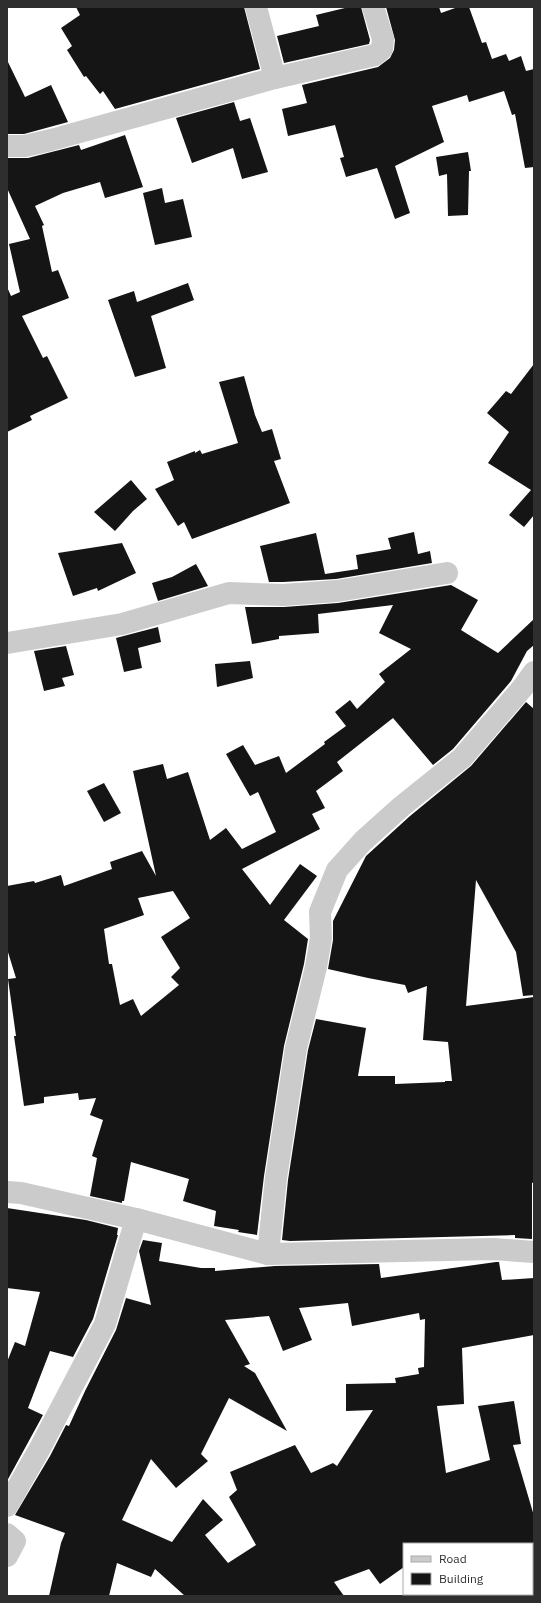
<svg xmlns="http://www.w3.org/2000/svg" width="541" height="1603" viewBox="0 0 541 1603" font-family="'IBM Plex Sans',sans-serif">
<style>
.building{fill:#151515;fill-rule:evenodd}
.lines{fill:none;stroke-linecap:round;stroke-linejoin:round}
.minor{stroke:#cbcbcb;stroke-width:22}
</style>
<rect width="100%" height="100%" fill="#fff"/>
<!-- building -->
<g class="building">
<path d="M76,7H244L260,69L115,109L103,91L100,94L86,76L84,77L67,50L72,46L61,28L80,15Z"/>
<path d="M349,7H361L370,40L369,44L284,63L277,36L319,26L316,15Z"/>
<path d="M386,7H439L441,13L458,7H469L482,43L486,42L492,59L506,54L509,61L521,56L526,71L534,69V167L525,168L515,114L512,115L504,91L469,102L467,95L432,106L444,142L395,166L410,213L395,219L377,168L346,177L340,158L344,157L335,125L288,136L282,109L307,103L302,85L378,67L390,58L394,50L395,40Z"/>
<path d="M7,60L25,97L51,85L68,122L24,134H7Z"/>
<path d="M234,102L240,121L250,118L268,172L242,179L233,148L192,163L176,118Z"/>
<path d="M125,135L143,187L105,198L100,182L63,193L35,206L44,225L42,226L52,272L58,270L69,298L22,316L43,358L47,356L68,398L30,416L32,420L7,432V287L11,296L20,292L9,244L30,239L7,188V158H28L79,145L81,150Z"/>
<path d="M468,152L471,171H469L468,215L448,216L447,174L439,176L436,157Z"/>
<path d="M162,188L165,203L183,199L192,237L155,245L143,193Z"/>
<path d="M188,283L194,300L151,316L166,368L135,377L108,300L134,291L137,302Z"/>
<path d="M534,364V515L524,527L509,515L531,490L488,463L509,432L487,413L506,391L511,394Z"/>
<path d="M244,376L255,415L262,432L272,429L281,459L274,461L290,503L192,539L184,522L178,526L155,489L174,480L167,462L195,451V453L200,450L202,454L238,443L219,382Z"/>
<path d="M131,480L147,499L133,511L115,531L94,512Z"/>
<path d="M414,532L418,554L430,551L432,563L336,579L283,582H269L260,546L316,533L325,574L358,569L356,555L391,549L388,538Z"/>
<path d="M122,543L136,573L98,591L97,588L73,596L58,553Z"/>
<path d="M196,564L208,586L158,601L152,583L172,577Z"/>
<path d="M451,585L478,600L461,630L498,653L534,619V645L527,651L511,681L453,749L433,765L393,718L337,762L343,771L316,791L325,808L312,814L320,829L242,869L270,905L300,864L317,876L284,920L308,939L304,964L284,1046L264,1176L257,1235L238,1232L239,1230L214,1226L216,1211L183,1201L189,1179L131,1162L124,1201H122V1203L90,1196L97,1158L92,1156L103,1120L90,1115L96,1098L79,1100L78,1093L44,1097V1103L24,1106L14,1036H16L8,979L16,978L7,949V886L34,881L35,883L61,875L64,886L112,869L110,862L142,851L156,876L133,771L163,764L167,779L188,772L210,840L226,828L242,849L276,832L258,792L250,796L226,754L243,745L255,765L279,756L286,773L325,744L324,742L346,726L335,712L350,700L357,709L385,682L379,674L411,649L379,633L393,605L318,614L319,633L279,636V639L252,644L245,607H284L338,603ZM173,891L190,918L161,937L180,968L171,977L179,985L141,1016L133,999L120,1005L112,964H109L104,929L144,915L138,898Z"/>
<path d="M158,627L161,642L138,648L142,668L124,672L116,638Z"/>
<path d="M66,646L74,675L62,678L65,686L44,691L34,651Z"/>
<path d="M250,661L253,678L217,687L215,664Z"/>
<path d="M526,702L534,709V995L523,996L516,952L476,880L466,1006L534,997V1182L532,1183V1239L515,1238V1235L290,1241L282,1240L288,1180L308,1050L316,1019L366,1028L358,1076H395V1084L445,1082V1081H452L448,1042L423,1040L427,986L408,993L405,985L368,978L328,969L333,940V921L366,856L410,816L471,766Z"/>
<path d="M104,783L121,813L104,822L87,791Z"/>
<path d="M7,1208L86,1220L118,1228L117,1235H118L93,1319L73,1357L50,1351L28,1408L43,1415L7,1481V1362L15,1342L25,1346L40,1292L7,1288Z"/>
<path d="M143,1240L162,1243L159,1261L201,1268H215V1271L275,1266L379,1264L381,1278L496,1262H499L502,1280L534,1278V1335L462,1348L464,1404L437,1406L446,1473L490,1460L478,1406L514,1401L521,1444L513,1445L534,1516V1544H404V1567L380,1584L369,1569L334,1582L344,1596H185L155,1569L151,1577L117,1563L109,1596H49L61,1543L65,1533L15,1515L50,1456L66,1425L69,1426L85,1391L116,1330L126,1298L151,1305L139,1251ZM348,1303L352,1326L419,1313L420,1320L425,1319L424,1367L418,1368L419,1374L395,1378L396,1383L346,1384V1411L373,1410L337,1466L333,1463L311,1473L295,1445L230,1472L237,1490L229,1497L256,1545L228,1563L205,1535L223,1520L203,1499L172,1542L122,1520L151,1459L176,1488L208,1461L201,1454L229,1398L287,1431L255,1373L244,1366L250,1364L225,1320L269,1316L283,1351L312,1340L299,1308Z"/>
</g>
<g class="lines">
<!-- minor -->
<g class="minor">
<path d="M275,78L375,55L382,49L383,39L373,7"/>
<path d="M7,146H25L51,140L275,78L256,7"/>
<path d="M7,643L122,624L229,593L283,595L337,591L447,573"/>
<path d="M7,1192L21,1193L136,1219L268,1254L493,1249L534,1252"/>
<path d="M268,1254L276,1178L296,1048L316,967L321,938L320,912L337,870L363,841L402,806L462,758L524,686L534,672"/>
<path d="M7,1506L39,1450L105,1324L136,1219"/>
<path d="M7,1534L15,1541L7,1556"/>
<path d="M432,1596L434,1594"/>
</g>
</g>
<!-- border -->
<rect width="541" height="1603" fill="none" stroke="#2e2e2e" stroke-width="16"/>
<!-- legend -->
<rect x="403" y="1543" width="130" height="52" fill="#ffffff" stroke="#ababab"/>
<rect x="411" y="1556" width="20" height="6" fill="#cbcbcb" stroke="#ababab"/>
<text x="439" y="1563" font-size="12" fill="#2e2e2e">Road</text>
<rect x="411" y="1573" width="20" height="12" fill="#151515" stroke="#ababab"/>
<text x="439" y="1583" font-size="12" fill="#2e2e2e">Building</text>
</svg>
